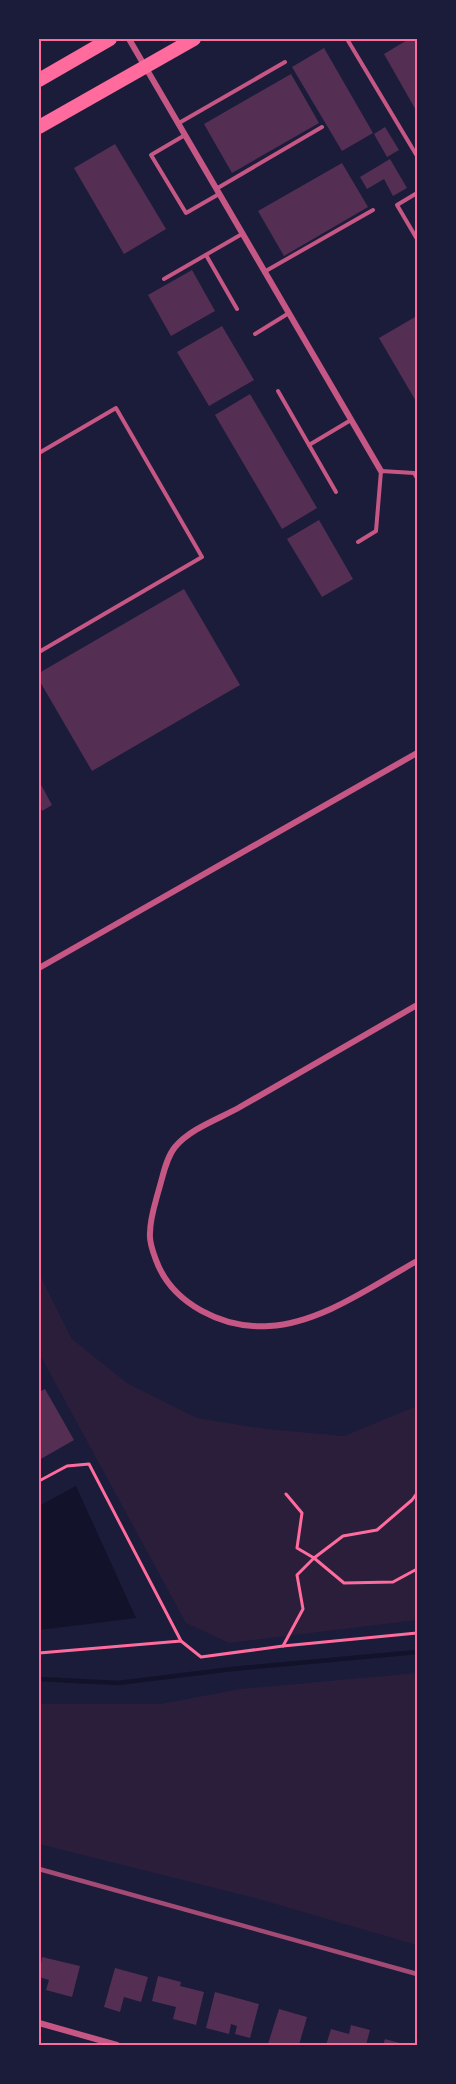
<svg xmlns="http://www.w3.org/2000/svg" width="456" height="2084" viewBox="0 0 456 2084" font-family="Jost,sans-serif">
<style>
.green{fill:#2a1e3b}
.water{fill:#12122b}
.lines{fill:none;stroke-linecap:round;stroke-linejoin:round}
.stream{stroke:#12122b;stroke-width:4.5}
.building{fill:#542f53}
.path{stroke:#ff6b9d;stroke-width:3}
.service{stroke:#c65784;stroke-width:4}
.minor{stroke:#c65784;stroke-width:6}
.primary{stroke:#ff6b9d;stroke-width:14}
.rail{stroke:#a44b75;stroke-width:4.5}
.neatline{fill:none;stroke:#ff6b9d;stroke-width:2}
</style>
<rect width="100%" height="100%" fill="#1b1b3a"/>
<!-- green -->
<g class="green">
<path d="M39,1273L72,1339L127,1383L197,1418L266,1429L344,1436L417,1406V1620L229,1643L186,1623L39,1353Z"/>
<path d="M417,1673V1945L251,1897L39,1844V1704H161L240,1689Z"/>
</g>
<!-- water -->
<path class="water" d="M76,1486L136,1618L39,1630V1506Z"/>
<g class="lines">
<!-- stream -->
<path class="stream" d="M39,1679L118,1683L232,1669L417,1652"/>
</g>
<!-- building -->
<g class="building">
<path d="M409,39H417V112L384,54Z"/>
<path d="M324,48L373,133L342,151L292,67Z"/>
<path d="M291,74L319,123L232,173L204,124Z"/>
<path d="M385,127L399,150L387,157L374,134Z"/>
<path d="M115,144L166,229L124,254L74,168Z"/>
<path d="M390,159L407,188L393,196L384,179L367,189L360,177Z"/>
<path d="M342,163L368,207L284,256L258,211Z"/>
<path d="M192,270L215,311L171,336L148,295Z"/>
<path d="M415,317L417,320V403L379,338Z"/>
<path d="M222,326L254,380L209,406L177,352Z"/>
<path d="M250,394L317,508L282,529L215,415Z"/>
<path d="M319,520L353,579L322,597L287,539Z"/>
<path d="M184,589L240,685L92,771L39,680V673Z"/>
<path d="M39,781L52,805L42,811L39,805Z"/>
<path d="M45,1389L74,1440L39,1460V1392Z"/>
<path d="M42,1957L80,1966L72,1997L46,1990L49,1980L39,1977Z"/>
<path d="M115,1968L148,1977L141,2002L124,1997L120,2012L104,2007Z"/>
<path d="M158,1976L181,1982L180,1986L204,1992L196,2025L173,2019L176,2007L152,2001Z"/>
<path d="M215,1992L259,2004L250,2038L235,2034L237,2026L231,2024L229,2034L206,2028Z"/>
<path d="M279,2009L307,2017L299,2045L268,2044Z"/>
<path d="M351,2025L370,2030L366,2045H326L331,2029L349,2034Z"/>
<path d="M385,2039L403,2044V2045H383Z"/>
</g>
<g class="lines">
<!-- path -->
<g class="path">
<path d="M39,1481L67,1466L89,1464L181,1641"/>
<path d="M286,1494L302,1513L297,1548L314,1558L343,1536L377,1530L412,1500L417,1493"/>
<path d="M283,1646L303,1609L297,1575L314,1558L344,1583L393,1582L417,1569"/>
<path d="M39,1653L181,1641L201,1657L283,1646L417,1633"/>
</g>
<!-- service -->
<g class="service">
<path d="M347,39L417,156"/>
<path d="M179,123L285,62"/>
<path d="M185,135L151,155L186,213L219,194"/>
<path d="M216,189L322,127"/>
<path d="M417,193L397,205L417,239"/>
<path d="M206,255L237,309"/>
<path d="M264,272L373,210"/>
<path d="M164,279L242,234"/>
<path d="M255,334L289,313"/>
<path d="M278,391L336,492"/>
<path d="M309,445L351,420"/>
<path d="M39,453L116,408L202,557L39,652"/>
<path d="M358,542L376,531L381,471L414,473L417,478"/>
</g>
<!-- minor -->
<g class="minor">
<path d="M129,39L381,471"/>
<path d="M39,968L417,753"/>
<path d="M417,1005C358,1039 299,1073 240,1107C219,1119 191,1128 175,1147C166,1158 163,1176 159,1189C155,1204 150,1218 150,1233C149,1242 153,1252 156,1260C172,1304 223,1329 269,1326C321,1323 372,1286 417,1261"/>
<path d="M39,2023L117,2045"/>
</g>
<!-- primary -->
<g class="primary">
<path d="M39,80L110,39"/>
<path d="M39,127L194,39"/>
</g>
<!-- rail -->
<path class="rail" d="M39,1869L417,1974"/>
</g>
<!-- border -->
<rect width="456" height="2084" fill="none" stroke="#1b1b3a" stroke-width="81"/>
<rect x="40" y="40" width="376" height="2004" class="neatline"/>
</svg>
